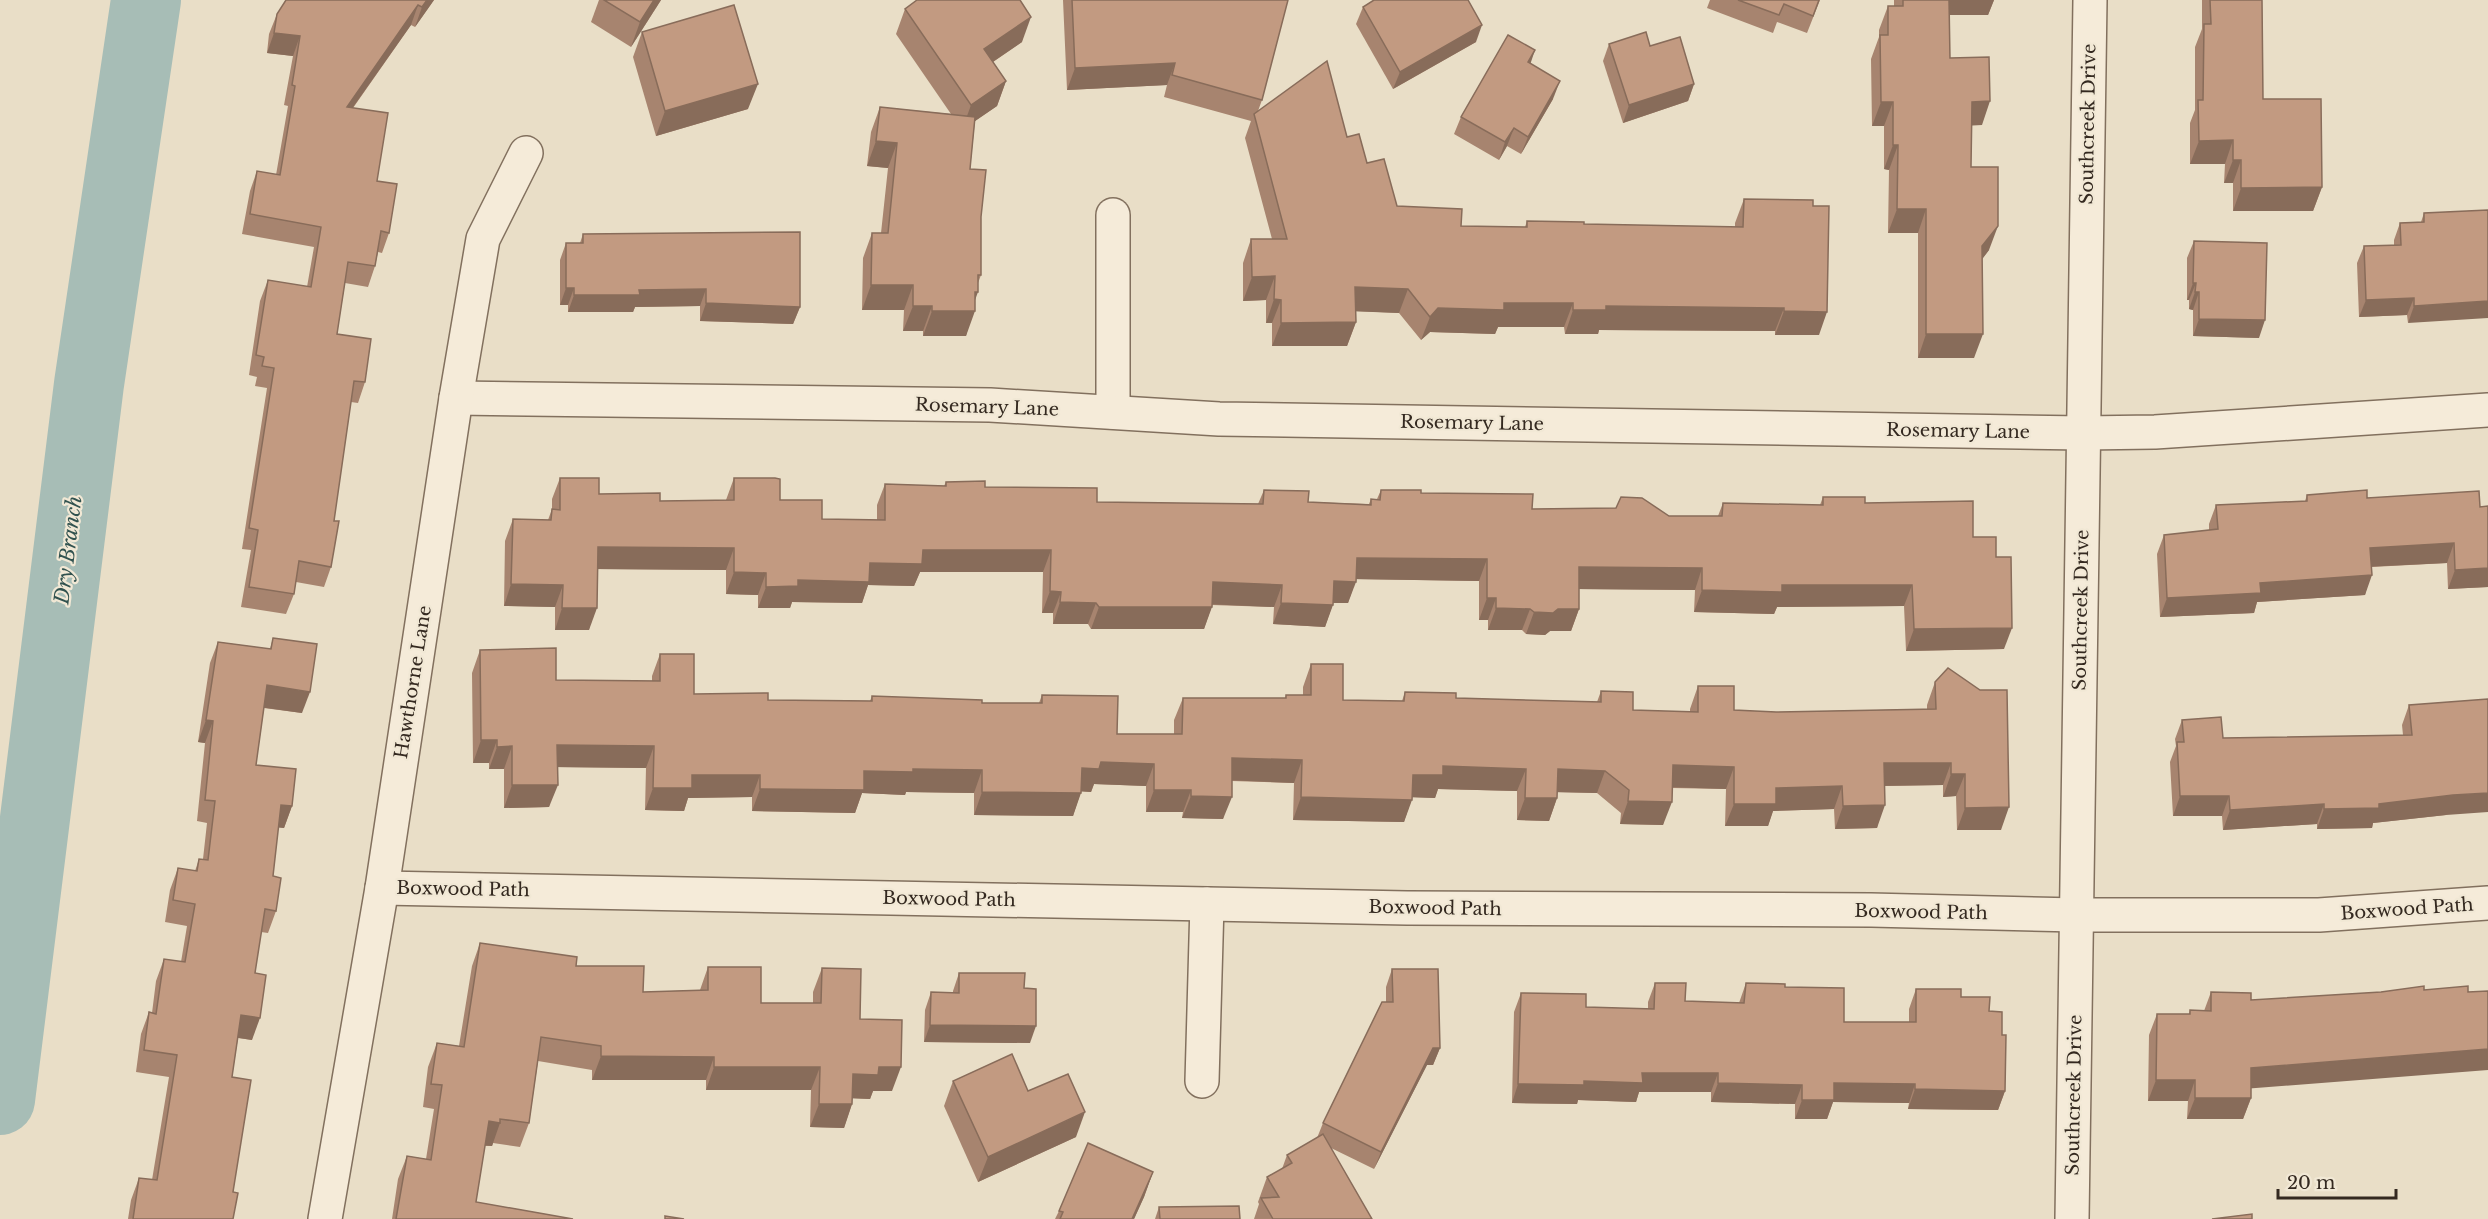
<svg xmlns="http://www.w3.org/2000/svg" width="2488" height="1219" viewBox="0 0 2488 1219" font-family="'Libre Baskerville',serif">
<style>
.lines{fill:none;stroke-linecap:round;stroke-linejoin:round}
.river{stroke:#a7bdb6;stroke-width:70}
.minor-casing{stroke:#82705e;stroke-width:36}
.minor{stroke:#f5ebd9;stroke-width:33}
.wall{fill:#a7846f}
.shaded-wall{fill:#886c5a}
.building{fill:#c29a81;stroke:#886c5a;stroke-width:1.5}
.labels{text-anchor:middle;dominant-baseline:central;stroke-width:4.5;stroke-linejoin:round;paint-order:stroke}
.street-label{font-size:18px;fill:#342920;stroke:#f1e8d5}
.water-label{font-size:20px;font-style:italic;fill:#31524f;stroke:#f1e8d5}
</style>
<rect width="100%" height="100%" fill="#e9dec7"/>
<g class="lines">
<!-- river -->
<path class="river" d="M0,1100L89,384L146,0"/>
<defs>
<g id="minor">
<path d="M1113,215V412"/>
<path d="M456,398L990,405L1219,419L2083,433L2155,432L2488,410"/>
<path d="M382,888L1407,908L1871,910L2077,915H2319L2488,903"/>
<path d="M1202,1081L1207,904"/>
<path d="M325,1219L382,888L456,398L483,239L526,153"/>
<path d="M2072,1219L2090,0"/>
</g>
</defs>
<!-- minor casing -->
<use href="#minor" class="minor-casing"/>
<!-- minor -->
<use href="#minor" class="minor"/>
</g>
<!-- wall -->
<g class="wall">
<path d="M434,0L415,27L411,25L353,108L377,181L389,233L382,253L378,252L375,266L368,287L345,283L337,334L365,382L358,403L351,402L334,521L331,567L324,587L296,582L294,594L286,614L241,607L251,550L242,549L267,388L255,386L257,377L249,375L260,301L268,280L307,287L314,247L242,234L250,191L257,171L276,175L288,106L284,105L293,56L267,53L269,34L277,14Z"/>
<path d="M599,0H661L631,47L591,22Z"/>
<path d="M1063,0H1288L1262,100L1258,111L1347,137L1367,163L1397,206L1461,226L1525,227L1527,221L1584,224L1735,227V223L1744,199L1819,335H1775V331L1599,330L1598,334H1565L1564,327H1498L1495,334L1430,332L1421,340L1399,313L1356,311V322L1347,346H1272V323H1266V300L1243,301V263L1251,239H1272L1245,138L1251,121L1164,97L1167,85L1067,90Z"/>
<path d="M1710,0H1820L1807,33L1777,22L1773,33L1707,8Z"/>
<path d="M1894,0H1994L1988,15H1949L1950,58L1982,125H1971V167L1989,250L1982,259L1974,358H1918V233H1888L1889,170L1884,169V126H1872L1871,59L1879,37V30L1888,6H1894Z"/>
<path d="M2202,0H2262L2263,99L2322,187L2313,211H2233V183H2224L2225,164H2190V123L2195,110V47L2202,29Z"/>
<path d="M1363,7L1476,42L1393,89L1356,24Z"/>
<path d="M905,9L1022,42L993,62L1006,81L997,106L975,121L970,169L981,217V275L978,283L975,300L966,336H923V331H903L904,310H862L863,258L872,233H881L888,168L867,166L871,132L880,107L951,114L896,34Z"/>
<path d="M642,32L748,109L656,136L633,57Z"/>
<path d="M1609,44L1650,46L1694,84L1688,101L1623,123L1603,61Z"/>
<path d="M1530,64L1553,99L1521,154L1507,146L1499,160L1454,134L1461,117Z"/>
<path d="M2488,210L2408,323L2407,315L2359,317L2357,263L2364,246L2394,245V240L2400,223L2421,222L2424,213Z"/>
<path d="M583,234L800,307L793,324L700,321V306L635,307L633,312H568V305H560V260L566,243H580Z"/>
<path d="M2194,241L2259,338L2193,336V310L2189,309V300H2187V258Z"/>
<path d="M560,478L599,494L660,501L726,500L734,478L822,519L877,520V505L885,484L944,486L946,482L1097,502L1258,504L1264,490L1308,502L1369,504L1371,499H1377L1381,490L1421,493L1532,509L1669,516H1718L1723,503L1820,505L1823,497L1865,503L1973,537L1996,557L2004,649L1906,651L1904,606L1777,607L1774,614L1694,612L1695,590L1579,589V609L1571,631H1550L1545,635L1526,634L1522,630H1488V620H1479V581L1356,579L1348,603H1333L1325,627L1273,624L1274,607L1212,605L1204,629H1091L1088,624H1053V613H1042L1043,572H920L914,586L868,585L862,603L792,602L790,608H758V595L726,594V570L597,569L589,630H555V607L504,606L505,541L513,519L548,520L552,509V499Z"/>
<path d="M2307,495L2367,498L2480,507L2488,506V587L2448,589L2447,563L2372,567L2365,595L2257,602L2254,613L2160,617L2157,554L2164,535L2209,530V524L2216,505L2305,501Z"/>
<path d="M273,638L302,713L264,708L256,765L292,806L284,828L278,827L273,876L276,911L268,933L261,932L255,973L252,1040L238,1038L232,1077L233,1219H128L131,1200L139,1178L152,1180L169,1077L136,1072L141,1034L149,1012L152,1013L156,981L164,959L181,962L187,926L165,922L170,890L178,868L195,871L199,859H203L207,823L197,821L205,743L198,742L210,663L218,642L270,649Z"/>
<path d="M480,650L556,680L652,681V676L660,654L694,694L768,700L870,701L872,696L982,703H1039L1042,695L1117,734H1174V720L1183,698H1285L1286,695H1303V687L1311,664L1343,700L1402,701L1405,692L1456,698L1597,702L1601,691L1633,710L1690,712V709L1698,686L1734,710L1776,712L1927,709V705L1935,682L2001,830H1957L1956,796L1943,797V785L1885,786L1877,828L1835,829L1834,809L1773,811L1768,826H1725L1726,789L1672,788L1663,825L1620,824L1621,813L1597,793L1557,792V798L1549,821L1517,820V791L1438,789L1435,798L1412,797L1404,822L1293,820L1294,783L1232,781L1223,819L1182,818L1183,812H1146V786L1094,784L1091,792L1081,791L1073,816L974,815V793L906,792L905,795L862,793L855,813L752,811V797L688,798L684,811L645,810L646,768L557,767L549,807L504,808V769H489V763H473L472,673Z"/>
<path d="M2409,705L2446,815L2373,823L2372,828L2317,829V824L2223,830L2222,816H2173L2170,762L2176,746L2175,739L2182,720L2223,738L2403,735L2402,725Z"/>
<path d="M480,943L576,966L643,992L700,990L708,967L761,1003H813V992L822,968L860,1019L892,1091H873L870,1099L852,1098V1104L844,1128L810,1127L811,1090H706V1080H592V1070L538,1061L529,1123L520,1147L493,1143L492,1146H485L476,1202L573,1219H392L398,1179L407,1156L426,1159L434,1109L423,1107L428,1067L437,1043L459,1046L472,966Z"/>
<path d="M1392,969L1440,1048L1433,1065H1427L1374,1169L1331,1148L1372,1219H1254L1259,1204L1258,1202L1267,1177L1282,1169L1287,1155L1317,1138L1323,1123L1386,1002V987Z"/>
<path d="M959,973L1024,988L1030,1043L924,1042L925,1010L931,992L953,993V991Z"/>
<path d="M1655,983L1685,1001L1739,1003L1746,983L1785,987L1844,1022H1909V1009L1916,989L1961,997L1989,1011L2002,1035L2005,1091L1998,1110L1908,1109L1909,1103L1833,1102L1827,1119H1795V1104L1711,1102V1092H1639L1636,1102L1578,1100L1577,1104L1512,1103L1514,1012L1521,993L1586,1007L1648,1009V1002Z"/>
<path d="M2211,992L2251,1088V1098L2243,1119H2187L2188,1101H2148L2149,1035L2157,1014H2189L2190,1010L2204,1011Z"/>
<path d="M953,1081L1028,1091L1076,1137L978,1182L944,1106Z"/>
<path d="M1153,1172L1144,1197L1134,1219H1055L1059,1211Z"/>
<path d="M1159,1207L1240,1219H1155Z"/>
</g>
<!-- shaded-wall -->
<g class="shaded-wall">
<path d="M427,0H434L415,27L422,7Z"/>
<path d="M654,0H661L631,47L640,22Z"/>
<path d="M1946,0H1994L1988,15H1940Z"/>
<path d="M418,5L411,25L339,127L347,107Z"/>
<path d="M1031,17L1022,42L975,74L984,49Z"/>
<path d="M1482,25L1476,42L1393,89L1400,72Z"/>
<path d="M274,33L300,36L293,56L267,53Z"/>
<path d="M1535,50L1529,68L1528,62Z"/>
<path d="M1175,63L1167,85L1067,90L1075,68Z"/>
<path d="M1006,81L997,106L962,130L971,105Z"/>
<path d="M1560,81L1553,99L1521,154L1528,137Z"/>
<path d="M758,84L748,109L656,136L665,111Z"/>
<path d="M1694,84L1688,101L1623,123L1629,105Z"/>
<path d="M1990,101L1982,125L1963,126L1972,102Z"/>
<path d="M1881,102H1893L1884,126H1872Z"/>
<path d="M1514,128L1507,146L1499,160L1505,142Z"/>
<path d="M2233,140L2225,164H2190L2199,141Z"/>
<path d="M876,141L897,143L888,168L867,166Z"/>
<path d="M1893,145H1898L1889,170L1884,169Z"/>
<path d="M2233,160H2241L2233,183H2224Z"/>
<path d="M2322,187L2313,211H2233L2241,188Z"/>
<path d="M1897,209H1926L1918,233H1888Z"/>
<path d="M1998,226L1989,250L1974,270L1982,246Z"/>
<path d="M1275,276L1266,300L1243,301L1252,277Z"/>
<path d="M2193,283H2196L2189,300H2187Z"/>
<path d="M871,285H913L904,310H862Z"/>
<path d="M1355,287L1408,289L1399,313L1347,311Z"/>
<path d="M566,288H574L568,305H560Z"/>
<path d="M706,289L700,306L635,307L633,312H568L574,295L639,290Z"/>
<path d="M975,292H978L971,311H975L966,336H923L932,311Z"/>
<path d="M2195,292H2199L2193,310L2189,309Z"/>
<path d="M2414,298L2407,315L2359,317L2366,300Z"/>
<path d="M1274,299L1281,300L1272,323H1266Z"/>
<path d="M2488,301V318L2408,323L2414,306Z"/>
<path d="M706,303L800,307L793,324L700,321Z"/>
<path d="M1504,303H1573L1564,327H1498L1495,334L1430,332L1421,340L1430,317L1438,308Z"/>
<path d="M913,306H932L923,331H903Z"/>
<path d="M1606,306L1784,308L1775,331L1599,330L1598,334H1565L1573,310Z"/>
<path d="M1784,311L1827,312L1819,335H1775Z"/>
<path d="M2199,319L2265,320L2259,338L2193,336Z"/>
<path d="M1356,322L1347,346H1272L1281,323Z"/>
<path d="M1926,334H1983L1974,358H1918Z"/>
<path d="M2454,543L2447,563L2363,567L2370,548Z"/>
<path d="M598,547L734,548L726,570L590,569Z"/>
<path d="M923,550H1051L1043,572H920L914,586L868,585L862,603L792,602L790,608H758L766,587L870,563Z"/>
<path d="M1357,558L1487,559L1479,581L1349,579Z"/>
<path d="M1579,567L1702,568L1695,590L1571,589Z"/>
<path d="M2488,568V587L2448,589L2455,570Z"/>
<path d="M734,572L766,573L758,595L726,594Z"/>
<path d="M2372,575L2365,595L2257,602L2254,613L2160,617L2167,598L2260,583Z"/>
<path d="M1334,581L1356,582L1348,603H1326Z"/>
<path d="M1213,582L1282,585L1274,607L1205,604Z"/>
<path d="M511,584L563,585L555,607L504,606Z"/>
<path d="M1782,585H1912L1904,606L1777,607L1774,614L1694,612L1702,590Z"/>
<path d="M1050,591L1061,592L1053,613H1042Z"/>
<path d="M1487,598H1496L1488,620H1479Z"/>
<path d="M1060,602L1096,603L1088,624H1053Z"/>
<path d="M1281,603L1333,605L1325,627L1273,624Z"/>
<path d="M1099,607H1212L1204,629H1091Z"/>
<path d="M562,608H597L589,630H555Z"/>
<path d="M1496,608L1530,609L1522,630H1488Z"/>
<path d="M1558,609H1579L1571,631H1550L1545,635L1526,634L1534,612Z"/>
<path d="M2012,628L2004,649L1906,651L1914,629Z"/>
<path d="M267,685L310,692L302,713L259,707Z"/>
<path d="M206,720L213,721L205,743L198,742Z"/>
<path d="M481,740H497L489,763H473Z"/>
<path d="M557,745L654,746L646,768L549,767Z"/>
<path d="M512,746L504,769H489L497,747Z"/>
<path d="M1232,758L1302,760L1294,783L1224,780Z"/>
<path d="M1101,762L1154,764L1146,786L1094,784L1091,792L1073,791L1082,768Z"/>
<path d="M1884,763H1951L1943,785L1876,786Z"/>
<path d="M1673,765L1734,767L1726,789L1665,787Z"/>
<path d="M1443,766L1526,769L1517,791L1438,789L1435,798L1404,797L1413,775Z"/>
<path d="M913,769L982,770L974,793L906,792L905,795L862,793L855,813L752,811L760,789L864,771Z"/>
<path d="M1558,769L1605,771L1597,793L1550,792Z"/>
<path d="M1951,774H1965L1956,796L1943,797Z"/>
<path d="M692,775H760L752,797L688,798L684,811L645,810L653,788Z"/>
<path d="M512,785H558L549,807L504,808Z"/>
<path d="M1842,786L1834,809L1773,811L1768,826H1725L1734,804L1776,788Z"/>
<path d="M1154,790H1191L1183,812H1146Z"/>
<path d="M982,792L1081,793L1073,816L974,815Z"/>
<path d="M2488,793V812L2446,815L2373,823L2372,828L2317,829L2324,809L2453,795Z"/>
<path d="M1191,796L1232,797L1223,819L1182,818Z"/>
<path d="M2180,796H2229L2222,816H2173Z"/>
<path d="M1301,797L1412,800L1404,822L1293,820Z"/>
<path d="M1525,798H1557L1549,821L1517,820Z"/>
<path d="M1628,801L1672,802L1663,825L1620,824Z"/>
<path d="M2324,804L2317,824L2223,830L2230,810Z"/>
<path d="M281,805L292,806L284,828L273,827Z"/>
<path d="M1885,805L1877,828L1835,829L1843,806Z"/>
<path d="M2009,807L2001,830H1957L1965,808Z"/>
<path d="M241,1015L260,1018L252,1040L233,1037Z"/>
<path d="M930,1025L1036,1026L1030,1043L924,1042Z"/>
<path d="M1433,1048H1440L1433,1065H1427L1374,1169L1381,1152Z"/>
<path d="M2488,1049V1070L2243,1089L2251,1068Z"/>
<path d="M601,1056L714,1057L706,1080H592Z"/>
<path d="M714,1067H820L811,1090H706Z"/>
<path d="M879,1067H901L892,1091H873L870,1099L844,1098L853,1074Z"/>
<path d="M1642,1073H1718L1711,1092H1639L1636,1102L1578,1100L1577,1104L1512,1103L1518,1084L1584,1081Z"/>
<path d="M2156,1080H2195L2188,1101H2148Z"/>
<path d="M1718,1083L1802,1085L1795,1104L1711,1102Z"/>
<path d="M1834,1083L1915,1084L1909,1103L1833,1102L1827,1119H1795L1802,1100Z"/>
<path d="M1915,1089L2005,1091L1998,1110L1908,1109Z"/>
<path d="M2195,1098H2251L2243,1119H2187Z"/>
<path d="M819,1104H852L844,1128L810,1127Z"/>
<path d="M1085,1112L1076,1137L978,1182L988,1157Z"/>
<path d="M489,1121L500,1123L492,1146L481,1145Z"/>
<path d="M1153,1172L1144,1197L1134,1219H1132Z"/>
</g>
<!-- building -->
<g class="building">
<path d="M286,0H427L422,7L418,5L347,107L388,113L377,181L397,184L389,233L381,231L375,266L348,262L337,334L371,339L365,382L354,381L334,521H339L331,567L299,561L294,594L249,587L258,530L249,528L274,368L262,366L264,357L256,355L268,280L311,287L321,227L250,214L257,171L280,175L295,86L292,85L300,36L274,33L277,14Z"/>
<path d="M604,0H654L640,22Z"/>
<path d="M917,0H1020L1031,17L984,49L1006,81L971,105L905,9Z"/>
<path d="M1072,0H1288L1262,100L1172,75L1175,63L1075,68Z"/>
<path d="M1374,0H1468L1482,25L1400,72L1363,7Z"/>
<path d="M1738,0H1819L1813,16L1784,4L1779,15Z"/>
<path d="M1903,0H1949L1950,58L1989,57L1990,101L1972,102L1971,167H1998V226L1982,246L1983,334H1926V209H1897L1898,145H1893V102H1881L1880,35H1888V6H1903Z"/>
<path d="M2210,0H2262L2263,99H2321L2322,187L2241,188V160H2233V140L2199,141L2198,100H2203L2204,24H2211Z"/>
<path d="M734,5L758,84L665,111L642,32Z"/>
<path d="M1646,32L1650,46L1680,37L1694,84L1629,105L1609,44Z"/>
<path d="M1508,35L1535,50L1528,62L1560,81L1528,137L1514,128L1505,142L1461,117Z"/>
<path d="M1327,61L1347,137L1359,134L1367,163L1384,159L1397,206L1462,209L1461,226L1527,227V221L1584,222V224L1743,227L1744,199L1813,200V206H1829L1827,312L1784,311V308L1606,306V310H1573V303H1504V310L1438,308L1430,317L1408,289L1355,287L1356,322L1281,323V300L1274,299L1275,276L1252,277L1251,239H1287L1254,114Z"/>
<path d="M880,107L975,117L970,169L986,170L981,217V275H978V292H975V311H932V306H913V285H871L872,233H888L897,143L876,141Z"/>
<path d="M2488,210V301L2414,306V298L2366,300L2364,246L2401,245L2400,223L2424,222V213Z"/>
<path d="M800,232V307L706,303V289L639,290L640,295H574V288H566V243H583V234Z"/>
<path d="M2194,241L2267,243L2265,320L2199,319V292H2195L2196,283H2193Z"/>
<path d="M560,478H599V494L660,493V501L734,500V478H775L780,479V500H822V519L885,520V484L946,486V482L985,481V487L1097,488V502L1263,504L1264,490L1309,491L1308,502L1371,505V499L1380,500L1381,490H1421V493L1533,494L1532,509L1616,508L1621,497L1642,498L1669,516H1722L1723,503L1823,505V497H1865V503L1973,501V537H1996V557H2011L2012,628L1914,629L1912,585H1782V592L1702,590V568L1579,567V609H1558L1553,613L1534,612L1530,609L1496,608V598H1487V559L1357,558L1356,582L1334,581L1333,605L1281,603L1282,585L1213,582L1212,607H1099L1096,603L1060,602L1061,592L1050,591L1051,550H923L922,564L870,563L869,582L798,580V586L766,587V573L734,572V548L598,547L597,608H562L563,585L511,584L513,519L551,520L552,509L560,510Z"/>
<path d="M2367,490V498L2479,491L2480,507L2488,506V568L2455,570L2454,543L2370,548L2372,575L2260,583L2261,593L2167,598L2164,535L2218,529L2216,505L2307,501V495Z"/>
<path d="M273,638L317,644L310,692L267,685L256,765L296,769L292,806L281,805L273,876L281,878L276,911L265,909L255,973L266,975L260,1018L241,1015L232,1077L251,1080L233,1192L238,1193L233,1219H133L139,1178L157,1180L177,1055L144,1050L149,1012L156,1014L164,959L185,962L195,904L173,900L178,868L197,871L199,859L208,860L215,801L205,800L213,721L206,720L218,642L271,649Z"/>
<path d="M556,648V680L660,681V654H694V694L768,693V700L872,701V696L982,700V703H1042V695L1118,696L1117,734H1182L1183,698H1286V695H1311V664H1343V700L1404,701L1405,692L1456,693V698L1601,702V691L1633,692V710L1698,712V686H1734V710L1776,712L1936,709L1935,682L1948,668L1980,690H2007L2009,807L1965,808V774H1951V763H1884L1885,805L1843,806L1842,786L1776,788V804H1734V767L1673,765L1672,802L1628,801L1629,790L1605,771L1558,769L1557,798H1525L1526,769L1443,766V775H1413L1412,800L1301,797L1302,760L1232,758V797L1191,796V790H1154V764L1101,762L1099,769L1082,768L1081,793L982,792V770L913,769V772L864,771V790L760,789V775H692V788H653L654,746L557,745L558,785H512V746L497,747V740H481L480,650Z"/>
<path d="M2488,699V793L2453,795L2379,804V808L2324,809V804L2230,810L2229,796H2180L2177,742H2184L2182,720L2221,717L2223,738L2412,735L2409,705Z"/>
<path d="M480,943L577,957L576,966H644L643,992L708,990V967H761V1003H821L822,968L861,969L860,1019L902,1020L901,1067H879L878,1075L853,1074L852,1104H819L820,1067H714V1057L601,1056V1046L541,1037L529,1123L500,1119V1123L489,1121L476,1202L573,1219H396L407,1156L431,1160L442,1085L431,1084L437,1043L464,1047Z"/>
<path d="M1392,969H1438L1440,1048H1433L1381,1152L1323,1123L1382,1002H1393Z"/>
<path d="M959,973H1025L1024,988L1036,989V1026L930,1025L931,992L959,993Z"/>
<path d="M1655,983H1686L1685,1001L1744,1003L1746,983L1785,984V987L1844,988V1022H1916V989H1961V997H1990L1989,1011L2002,1012V1035H2006L2005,1091L1915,1089V1084L1834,1083V1100H1802V1085L1718,1083V1073H1642L1643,1083L1584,1081V1085L1518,1084L1521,993L1586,994V1007L1654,1009Z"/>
<path d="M2424,986V990L2468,986V992L2488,991V1049L2251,1068V1098H2195V1080H2156L2157,1014H2190V1010L2211,1011V992L2251,993V1000L2381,992Z"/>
<path d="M1012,1054L1028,1091L1068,1074L1085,1112L988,1157L953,1081Z"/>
<path d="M1323,1134L1372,1219H1273L1261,1198L1279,1197L1267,1177L1292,1163L1287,1155Z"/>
<path d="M1088,1143L1153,1172L1132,1219H1060L1063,1212L1059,1211Z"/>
<path d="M1239,1206L1240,1219H1160L1159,1207Z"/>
<path d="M2252,1214V1219H2212Z"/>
<path d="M665,1216L684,1219H665Z"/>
</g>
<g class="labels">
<!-- street labels -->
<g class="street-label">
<text transform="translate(2088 124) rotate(-89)">Southcreek Drive</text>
<text transform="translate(987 407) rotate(2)">Rosemary Lane</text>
<text transform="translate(1472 423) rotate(1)">Rosemary Lane</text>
<text transform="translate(1958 431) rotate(1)">Rosemary Lane</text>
<text transform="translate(2081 610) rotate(-89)">Southcreek Drive</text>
<text transform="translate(413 682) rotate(-81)">Hawthorne Lane</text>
<text transform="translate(463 889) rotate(1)">Boxwood Path</text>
<text transform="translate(949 899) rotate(1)">Boxwood Path</text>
<text transform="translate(1435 908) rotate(1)">Boxwood Path</text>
<text transform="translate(2407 909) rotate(-4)">Boxwood Path</text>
<text transform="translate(1921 912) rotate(1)">Boxwood Path</text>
<text transform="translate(2074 1095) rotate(-89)">Southcreek Drive</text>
</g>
<!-- water labels -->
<g class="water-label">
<text transform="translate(68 550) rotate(-83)">Dry Branch</text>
</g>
</g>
<!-- scale -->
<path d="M2278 1189v9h118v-9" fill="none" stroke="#342920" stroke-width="3"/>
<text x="2287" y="1189" font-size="18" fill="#342920" stroke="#f1e8d5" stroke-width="4.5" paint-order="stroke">20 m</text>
</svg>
